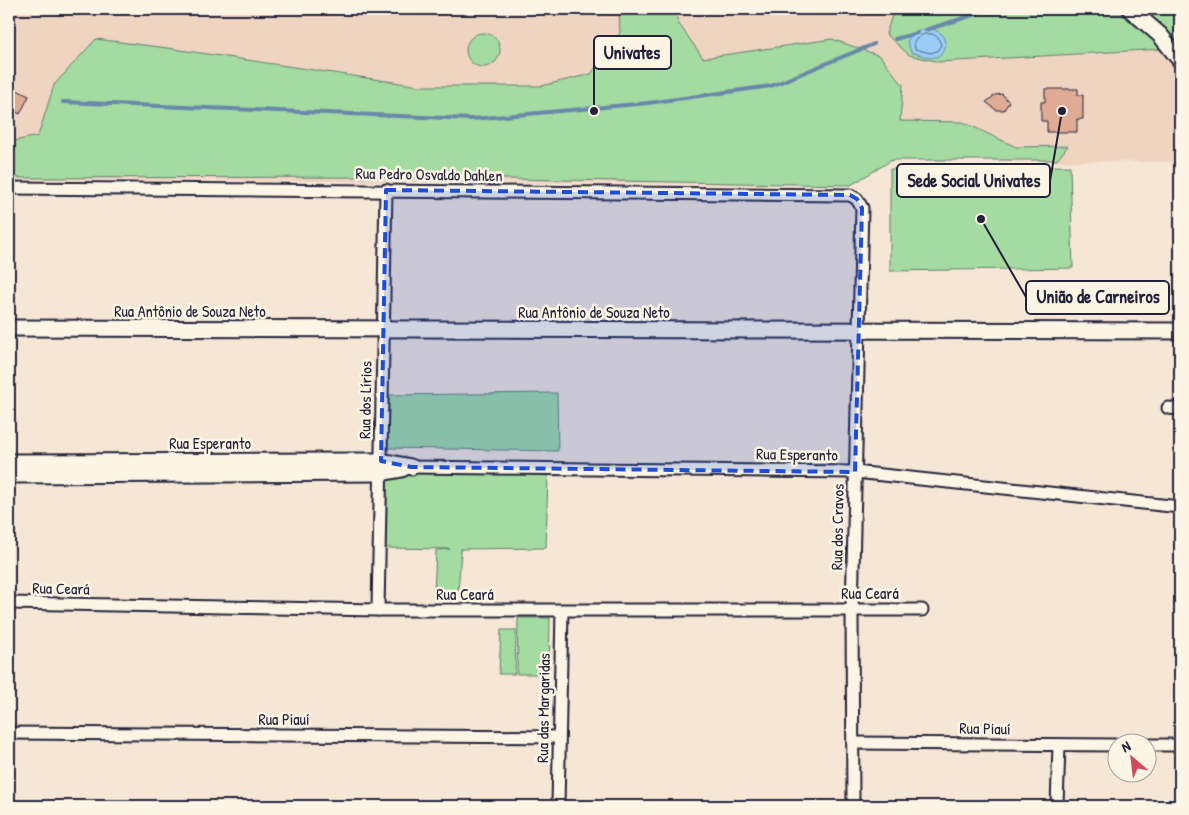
<svg xmlns="http://www.w3.org/2000/svg" width="1189" height="815" viewBox="0 0 1189 815" font-family="'Patrick Hand',sans-serif">
<style>
.built{fill:#efd4c2}
.green{fill:#a3dba0;stroke:#627e6e}
.water{fill:#99ccf6;stroke:#6988ab}
.lines{fill:none;stroke-linecap:round;stroke-linejoin:round}
.shore{stroke:#526686;stroke-width:1}
.stream{stroke:#6988ab;stroke-width:4}
.building{fill:#e0ab94;stroke:#22223b}
.street-casing{stroke:#22223b;stroke-width:15}
.secondary-casing{stroke:#22223b;stroke-width:19}
.street{stroke:#fcf5e5;stroke-width:11}
.secondary{stroke:#fcf5e5;stroke-width:15}
.marked{fill:#1d4ed8;fill-opacity:0.2;stroke:#1d4ed8;stroke-width:4;stroke-dasharray:10 6;stroke-linejoin:round}
.labels{text-anchor:middle;dominant-baseline:central;stroke-width:5;stroke-linejoin:round;paint-order:stroke}
.street-label{font-size:16px;fill:#22223b;stroke:#fcf5e5}
.leader{fill:none;stroke:#22223b;stroke-width:2}
.callout-dot{fill:#22223b;stroke:#fcf5e5;stroke-width:2}
.callout{fill:#fcf5e5;stroke:#22223b;stroke-width:2}
.callout-label{font-size:18px;text-anchor:middle;font-weight:bold;fill:#22223b}
</style>
<rect width="100%" height="100%" fill="#f6e6d5"/>
<filter id="ink" filterUnits="userSpaceOnUse"><feTurbulence type="fractalNoise" baseFrequency=".02" numOctaves="2"/><feDisplacementMap in="SourceGraphic" scale="10" xChannelSelector="R" yChannelSelector="G"/><feConvolveMatrix kernelMatrix="1 2 1 2 8 2 1 2 1" color-interpolation-filters="sRGB"/></filter>
<g filter="url(#ink)">
<!-- built -->
<path class="built" d="M9,9H894L886,34L939,62L1180,48V162L892,160L851,185L9,179Z"/>
<!-- green -->
<g class="green">
<path d="M619,9H674L679,24L703,58L832,39L880,56L903,85L900,121L963,122L1016,147L1068,146L1057,160H892L851,185L387,177L9,178V142L38,136L54,85L96,39L167,48L420,86H541L591,74L620,33Z"/>
<path d="M894,9H1180V48L939,62L909,55L886,34Z"/>
<circle cx="483" cy="50" r="17"/>
<path d="M1070,166L1073,268L890,271V169Z"/>
<path d="M557,393L558,451L388,448L389,395Z"/>
<path d="M385,472L548,473L546,548L461,549L458,595L434,594L436,550L450,549L383,548Z"/>
<path d="M518,618H550L549,674H517Z"/>
<path d="M501,630H516L515,674H499Z"/>
</g>
<!-- water -->
<path class="water" d="M923,29H933L942,34L946,45L940,56L930,58L911,52L907,41L912,34Z"/>
<g class="lines">
<!-- shore -->
<path class="shore" d="M924,34H932L938,37L941,45L937,51L930,53L915,49L914,41Z"/>
<!-- stream -->
<g class="stream">
<path d="M926,30L992,9"/>
<path d="M895,39L917,33"/>
<path d="M63,102L472,119L648,103L771,86L874,44"/>
</g>
</g>
<!-- building -->
<g class="building">
<path d="M9,86L29,96L20,114L9,108Z"/>
<path d="M1045,89H1078V95H1083V119H1077V132H1047V121H1041V102H1045Z"/>
<path d="M1002,94L1009,102L1004,110H996L986,102L995,95Z"/>
</g>
<g class="lines">
<defs>
<g id="street">
<path d="M9,188L850,195L857,199L862,208L852,609L853,806"/>
<path d="M1168,408L1180,409"/>
<path d="M411,467L855,472L1180,507"/>
<path d="M9,603L378,610H922"/>
<path d="M378,610L386,190"/>
<path d="M9,733L559,737"/>
<path d="M854,743L1116,745"/>
<path d="M1146,745H1180"/>
<path d="M558,806L562,611"/>
<path d="M1057,806L1059,745"/>
</g>
<g id="secondary">
<path d="M1130,9L1160,35L1180,60"/>
<path d="M9,328L1180,331"/>
<path d="M9,462L381,461L411,467"/>
<path d="M9,475L381,473L402,469"/>
</g>
</defs>
<!-- street casing -->
<use href="#street" class="street-casing"/>
<!-- secondary casing -->
<use href="#secondary" class="secondary-casing"/>
<!-- street -->
<use href="#street" class="street"/>
<!-- secondary -->
<use href="#secondary" class="secondary"/>
</g>
</g>
<!-- marked area -->
<path class="marked" d="M386,190L850,195L857,199L862,208L855,472L411,467L381,461Z"/>
<g class="labels">
<!-- street labels -->
<g class="street-label">
<text transform="translate(429 174) rotate(1)">Rua Pedro Osvaldo Dahlen</text>
<text x="190" y="311">Rua Antônio de Souza Neto</text>
<text x="594" y="312">Rua Antônio de Souza Neto</text>
<text transform="translate(365 400) rotate(-89)">Rua dos Lírios</text>
<text x="210" y="443">Rua Esperanto</text>
<text transform="translate(797 454) rotate(1)">Rua Esperanto</text>
<text transform="translate(837 527) rotate(-89)">Rua dos Cravos</text>
<text transform="translate(61 588) rotate(1)">Rua Ceará</text>
<text x="870" y="593">Rua Ceará</text>
<text x="465" y="594">Rua Ceará</text>
<text transform="translate(543 708) rotate(-89)">Rua das Margaridas</text>
<text x="284" y="719">Rua Piauí</text>
<text transform="translate(985 728) rotate(1)">Rua Piauí</text>
</g>
</g>
<!-- callouts -->
<path class="leader" d="M594 111L594 53M1062 111L1050 181M981 219L1026 297"/>
<g class="callout-dot">
<circle cx="594" cy="111" r="5"/>
<circle cx="1062" cy="111" r="5"/>
<circle cx="981" cy="219" r="5"/>
</g>
<g class="callout">
<rect x="594" y="36" width="77" height="33" rx="5"/>
<rect x="897" y="164" width="153" height="33" rx="5"/>
<rect x="1026" y="281" width="143" height="33" rx="5"/>
</g>
<g class="callout-label">
<text x="632" y="59">Univates</text>
<text x="974" y="187">Sede Social Univates</text>
<text x="1098" y="303">União de Carneiros</text>
</g>
<!-- margin -->
<rect width="1189" height="815" fill="none" stroke="#fcf5e5" stroke-width="30"/>
<rect x="15" y="15" width="1159" height="785" fill="none" stroke="#22223b" stroke-width="2" filter="url(#ink)"/>
<!-- north arrow -->
<g transform="translate(1132 758) rotate(332)"><circle r="24" fill="#fcf5e5" stroke="#a5a1a1"/>
<path d="M0-4L9 19L0 12L-9 19Z" fill="#d1495b"/>
<text y="-8" font-size="14" font-weight="bold" text-anchor="middle" fill="#22223b">N</text>
</g>
</svg>
